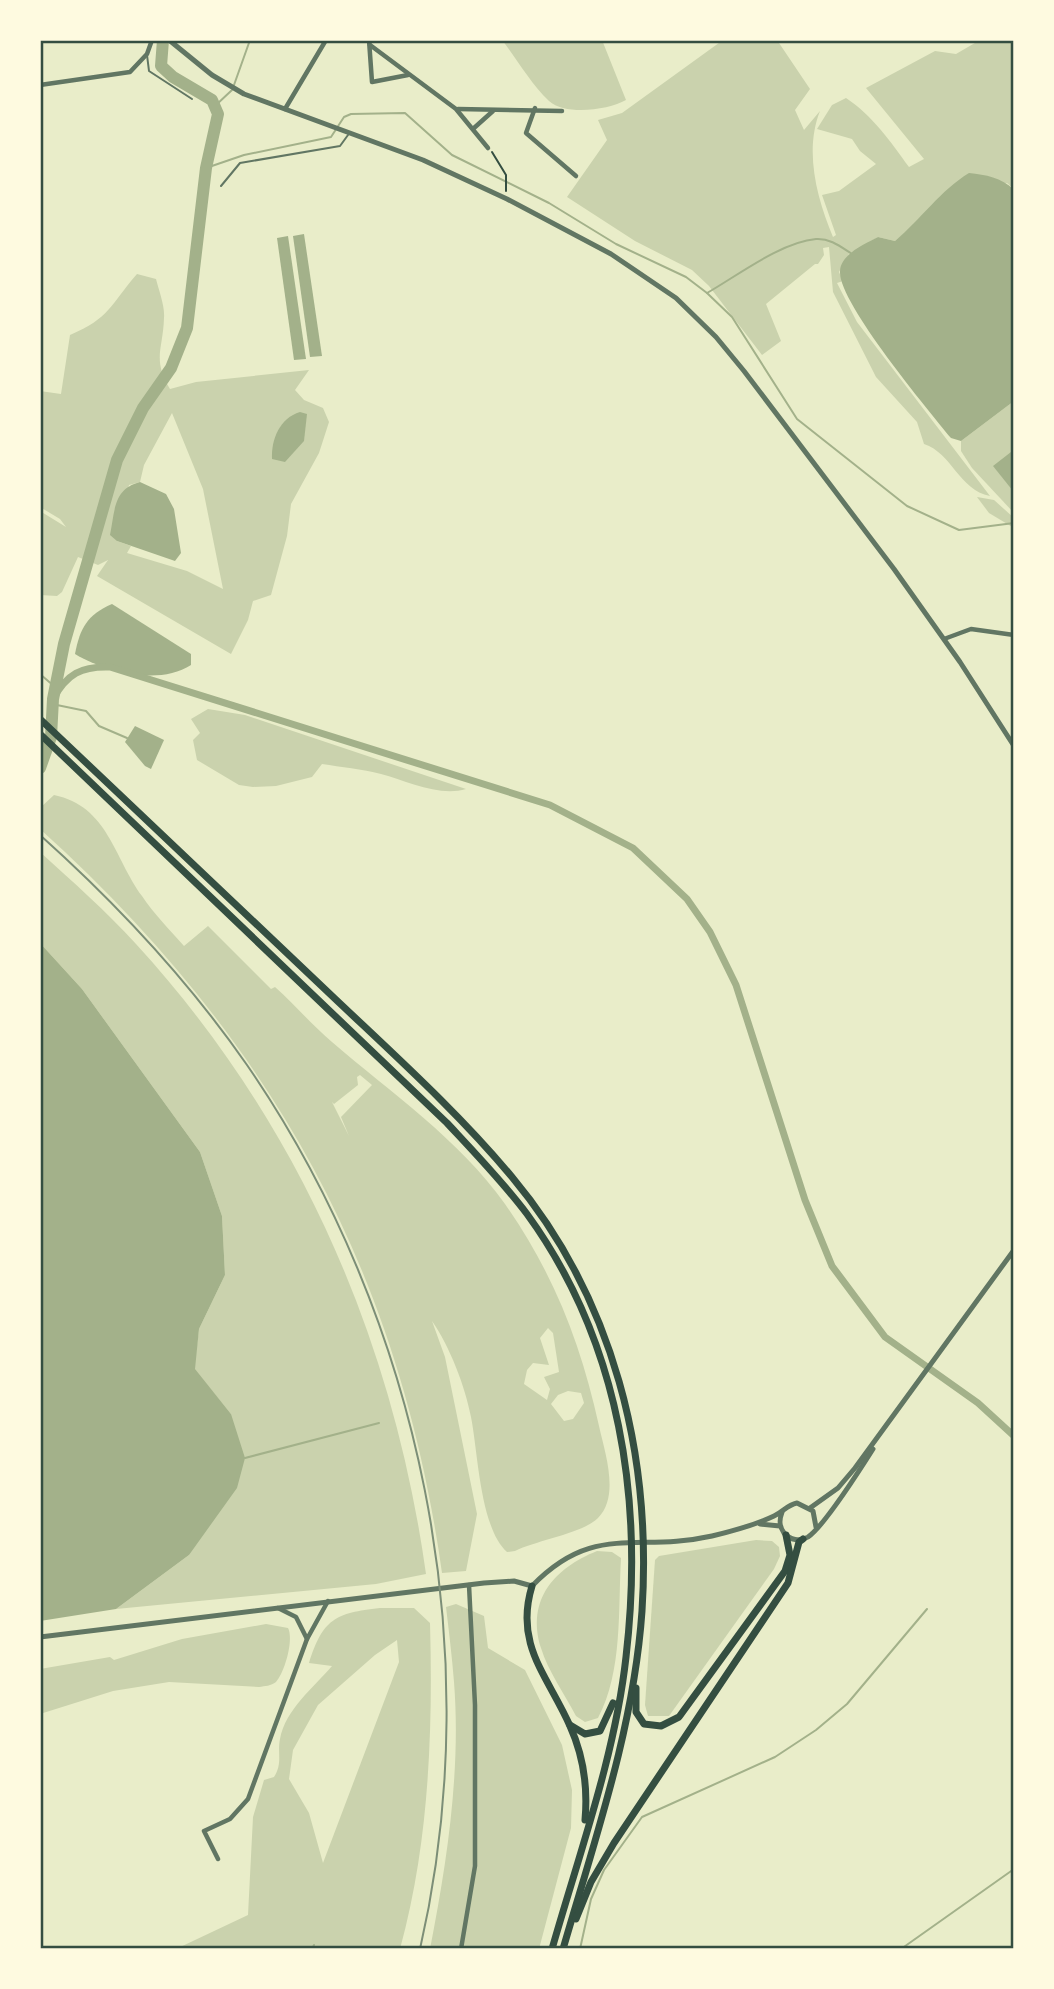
<svg xmlns="http://www.w3.org/2000/svg" width="1054" height="1989" viewBox="0 0 1054 1989" font-family="Barlow,sans-serif">
<style>
.green{fill:#cad2ad;fill-rule:evenodd}
.water{fill:#a3b18a}
.lines{fill:none;stroke-linecap:round;stroke-linejoin:round}
.stream{stroke:#a3b18a;stroke-width:2}
.canal{stroke:#a3b18a;stroke-width:7}
.river{stroke:#a3b18a;stroke-width:12}
.path{stroke:#344e41;stroke-width:2}
.service{stroke:#617663;stroke-width:2}
.minor{stroke:#617663;stroke-width:4.5}
.tertiary{stroke:#617663;stroke-width:5}
.trunk{stroke:#344e41;stroke-width:7}
.rail{stroke:#7c8e77;stroke-width:2}
.neatline{fill:none;stroke:#344e41;stroke-width:2.5}
</style>
<rect width="100%" height="100%" fill="#e9edc9"/>
<!-- green -->
<g class="green">
<path d="M502,40H602L626,100C608,110 566,116 549,101C531,84 517,59 502,40Z"/>
<path d="M723,40H777L810,89L795,110L804,130L820,111C804,151 817,199 833,237L836,235L822,195L839,191L876,164L860,151L852,139L817,129L832,105L846,98C873,116 890,141 909,167L924,159L866,88L935,51L956,54L980,40H1014V189L1007,183L923,217L895,241L878,237L849,254L839,272L843,281L837,283L857,322L990,496C959,490 952,453 924,444L917,422L876,377L833,292L829,247L823,248L824,255L818,264H815L766,304L781,341L762,355L709,286L692,270L635,241L567,197L607,140L598,120L622,113Z"/>
<path d="M137,274L156,279C159,291 165,306 164,318C163,350 152,359 170,389L196,382L309,370L295,390L304,400L323,408L329,422L319,453L291,504L287,536L271,595L253,601L248,620L231,654L97,576L108,560L98,565L78,557L62,592L57,596L40,595V511L66,527L60,519L40,507V391L61,394L70,335C110,318 110,305 137,274ZM172,413L203,489L223,589L187,571L127,553L131,546L117,541L129,485L140,482L144,465Z"/>
<path d="M1014,401V513L972,468L961,451V441Z"/>
<path d="M977,497L994,500L1014,518V528L989,513Z"/>
<path d="M208,709L245,715L466,789C439,797 407,781 381,774C362,769 341,767 322,764L312,777L276,786L253,787L239,785L197,760L193,740L200,733L191,719Z"/>
<path d="M54,795C108,806 114,858 142,896C154,914 170,930 184,946L208,926L271,989L275,987C294,1004 312,1025 332,1042C391,1093 459,1139 505,1204C554,1274 581,1344 599,1426C605,1453 620,1496 598,1518C581,1534 537,1540 515,1551L507,1552C480,1528 478,1452 471,1417C465,1386 450,1347 432,1321L445,1357L477,1514L466,1571L442,1573C399,1266 269,1036 40,829V808ZM360,1075L372,1085L341,1117L349,1136L332,1102L334,1104L358,1085L357,1077ZM548,1328L553,1333L559,1372L544,1377L550,1389L547,1400L524,1384L527,1370L533,1363L549,1365L540,1338ZM568,1391L581,1393L584,1403L573,1419L564,1421L551,1404L558,1395Z"/>
<path d="M40,852C73,882 106,911 136,944C298,1121 393,1338 426,1574L376,1584L116,1609L189,1555L231,1414L194,1369L199,1329L225,1275L222,1216L200,1152L82,989L40,943Z"/>
<path d="M756,1540L772,1541L779,1547L780,1556L774,1569L669,1716H648L645,1705L655,1560L659,1556Z"/>
<path d="M597,1551L612,1552L621,1558C618,1609 623,1671 598,1718L585,1722L576,1716C565,1695 548,1671 541,1648C526,1599 555,1568 597,1551Z"/>
<path d="M456,1604L484,1616L488,1648L525,1670L562,1745L572,1790L571,1828L539,1949H430C447,1862 461,1770 454,1682C452,1657 449,1632 446,1607Z"/>
<path d="M380,1608H414L430,1623C433,1732 429,1843 400,1949H176L248,1915L253,1817L264,1780L274,1777C283,1763 277,1753 280,1739C285,1710 314,1687 332,1666L309,1663C323,1619 335,1613 380,1608ZM397,1640L399,1662L323,1863L309,1813L289,1779L293,1750L318,1705L375,1655Z"/>
<path d="M266,1624L288,1628C294,1639 285,1672 276,1682C271,1686 265,1686 259,1687L169,1682L113,1691L40,1714V1669L110,1657L114,1660L182,1639Z"/>
</g>
<!-- water -->
<g class="water">
<path d="M969,173C986,175 1001,177 1014,190V401L961,441L951,438C928,410 839,303 840,272C840,254 865,244 878,237L895,241C921,219 941,190 969,173Z"/>
<path d="M304,234L322,356L310,357L293,236Z"/>
<path d="M288,236L306,359L294,360L277,238Z"/>
<path d="M300,412L307,414L304,441L285,462L272,459C271,439 280,418 300,412Z"/>
<path d="M1011,452L1014,456L1013,491L993,466Z"/>
<path d="M140,482L166,494L174,509L181,553L175,561L117,541L110,535C115,511 113,489 140,482Z"/>
<path d="M112,604L191,654V665C159,686 105,672 75,654C80,628 87,615 112,604Z"/>
<path d="M135,726L164,740L151,769L145,766L125,742Z"/>
<path d="M40,943L82,989L200,1152L222,1216L225,1275L199,1329L195,1369L231,1414L245,1458L237,1488L189,1555L116,1609L40,1621Z"/>
</g>
<g class="lines">
<!-- stream -->
<g class="stream">
<path d="M234,85L250,40"/>
<path d="M216,105L232,90"/>
<path d="M206,168L244,155L331,137L344,117L351,114L405,113L452,155L549,203L616,244L686,277L707,293L732,317L797,419L907,506L959,530L1014,523"/>
<path d="M707,293C737,276 781,242 816,239C830,238 841,247 852,254"/>
<path d="M40,674L55,687"/>
<path d="M52,704L86,711L99,726L127,738"/>
<path d="M245,1458L379,1423"/>
<path d="M312,1949L314,1945"/>
<path d="M580,1949L591,1899L604,1870L642,1817L775,1757L816,1730L847,1704L927,1609"/>
<path d="M901,1949L1014,1869"/>
</g>
<!-- canal -->
<path class="canal" d="M53,699C67,674 81,666 110,667L550,805L633,848L687,899L710,932L736,985L805,1200L832,1266L885,1337L978,1403L1014,1436"/>
<!-- river -->
<path class="river" d="M40,768L51,737L53,699L64,644L117,460L143,408L171,368L187,328L206,168L218,114L212,100L173,77L161,66L163,40"/>
<!-- path -->
<path class="path" d="M492,152L506,175V191"/>
<!-- service -->
<g class="service">
<path d="M147,55L149,71L192,99"/>
<path d="M221,186L240,163L340,146L348,135"/>
</g>
<!-- minor -->
<g class="minor">
<path d="M369,40L372,82L408,75"/>
<path d="M370,45L456,109L488,148"/>
<path d="M40,85L130,72L147,54L152,40"/>
<path d="M535,108L526,133L576,176"/>
<path d="M285,109L326,40"/>
<path d="M458,109L562,111"/>
<path d="M474,128L493,111"/>
<path d="M944,639L971,629L1014,635"/>
<path d="M278,1608L296,1617L307,1639L328,1601"/>
<path d="M218,1859L204,1831L230,1819L248,1799L307,1639"/>
<path d="M461,1949L475,1866V1705L469,1585"/>
</g>
<!-- tertiary -->
<g class="tertiary">
<path d="M169,40L212,75L244,94L423,160L507,199L611,254L676,298L716,337L744,371L894,569L960,662L1014,746"/>
<path d="M810,1508L838,1488L855,1468L1014,1250"/>
<path d="M782,1512C779,1520 779,1526 784,1533C790,1540 800,1542 808,1537C824,1526 861,1468 873,1449"/>
<path d="M760,1524L780,1526"/>
<path d="M40,1637L484,1583L514,1581L532,1586C594,1522 636,1553 712,1536C733,1531 755,1525 774,1516C783,1512 787,1505 797,1503L813,1511L816,1527"/>
</g>
<!-- trunk -->
<g class="trunk">
<path d="M40,719C136,811 233,902 330,994C392,1053 457,1111 512,1177C614,1299 652,1455 642,1611C634,1727 595,1839 563,1949"/>
<path d="M40,734L447,1123C475,1153 503,1182 527,1214C621,1343 644,1502 626,1657C615,1756 579,1854 552,1949"/>
<path d="M532,1586C514,1645 548,1676 570,1726C584,1757 588,1787 585,1820"/>
<path d="M636,1688V1712L644,1724L661,1726L679,1717L785,1571L790,1555L786,1535"/>
<path d="M570,1725L585,1734L600,1731L613,1703"/>
<path d="M576,1919L591,1882L614,1843L788,1583L799,1542L803,1539"/>
</g>
<!-- rail -->
<path class="rail" d="M40,835C117,904 188,980 247,1065C421,1318 489,1649 420,1949"/>
</g>
<!-- border -->
<rect width="1054" height="1989" fill="none" stroke="#fefae0" stroke-width="84"/>
<rect x="42" y="42" width="970" height="1905" class="neatline"/>
</svg>
